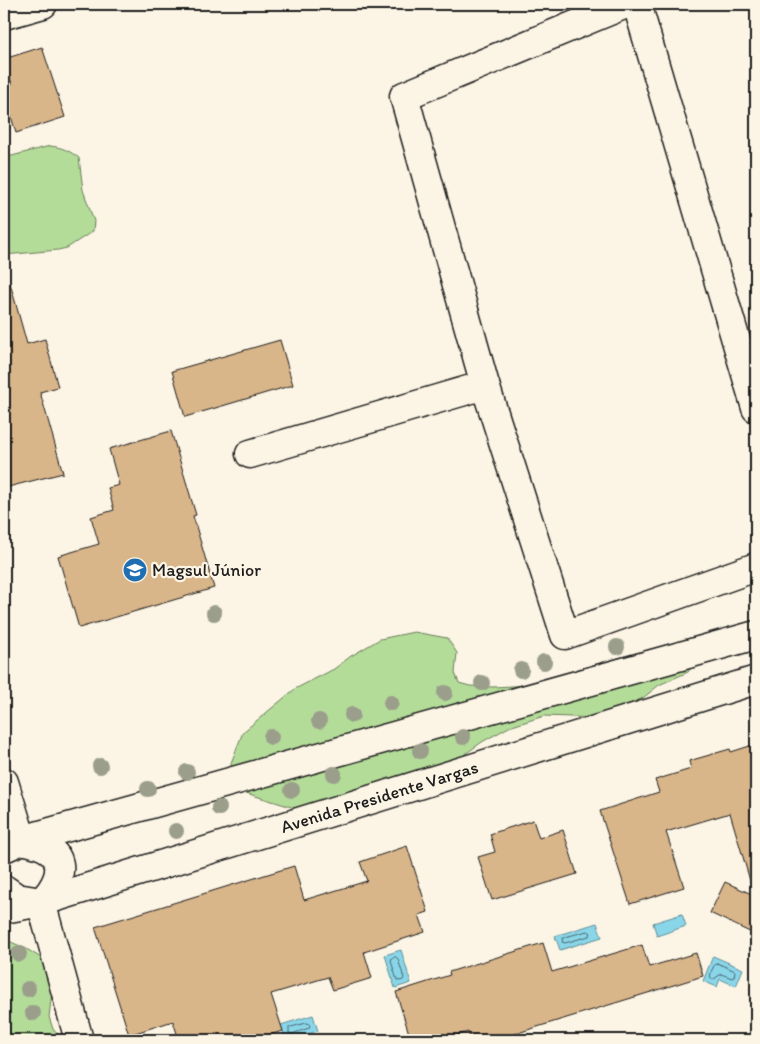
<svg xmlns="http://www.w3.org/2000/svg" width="760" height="1044" viewBox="0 0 760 1044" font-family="Itim,sans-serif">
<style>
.green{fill:#b4dc99;stroke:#687c5a}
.water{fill:#8ad6e9;stroke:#5e8c97}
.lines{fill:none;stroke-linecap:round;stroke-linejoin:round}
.shore{stroke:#48666e;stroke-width:1}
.building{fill:#d9b58a;stroke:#1c1c1c}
.minor-casing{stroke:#1c1c1c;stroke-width:31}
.tertiary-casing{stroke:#1c1c1c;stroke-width:31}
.secondary-casing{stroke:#1c1c1c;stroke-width:31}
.minor{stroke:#fcf5e5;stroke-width:28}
.tertiary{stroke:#fcf5e5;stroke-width:28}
.secondary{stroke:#fcf5e5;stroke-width:28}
.tree{fill:#9a9e8b}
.labels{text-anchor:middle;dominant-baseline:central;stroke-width:4.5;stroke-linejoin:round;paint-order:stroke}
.poi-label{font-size:18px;fill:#1c1c1c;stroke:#fcf5e5;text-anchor:start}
.street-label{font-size:18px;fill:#1c1c1c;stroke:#fcf5e5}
</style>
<rect width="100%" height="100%" fill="#fcf5e5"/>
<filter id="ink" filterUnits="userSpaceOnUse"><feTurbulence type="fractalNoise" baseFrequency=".02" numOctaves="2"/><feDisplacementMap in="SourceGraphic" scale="10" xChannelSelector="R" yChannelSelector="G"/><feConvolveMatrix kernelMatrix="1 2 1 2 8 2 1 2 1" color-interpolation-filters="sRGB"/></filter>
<g filter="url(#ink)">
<!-- green -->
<g class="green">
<path d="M50,146C62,147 70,151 79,158L83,190L94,221L93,231L67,248L58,250L4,255V158Z"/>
<path d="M414,632L447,638L457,653L455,673L459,683L470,686L493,687L573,683L694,663L688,672L659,685L643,698L598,718L544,716L509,727L482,742L440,772L298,809L249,794L240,790L232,783L231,763L243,732L295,689L334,669L351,656L380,639Z"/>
<path d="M4,939L25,948L46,961L53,983L49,1017L53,1029L62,1040H7L4,1034Z"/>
</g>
<!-- water -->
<g class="water">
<path d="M682,914L686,926L657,936L653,923Z"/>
<path d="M597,923L602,937L560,950L555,936Z"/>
<path d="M401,950L411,983L395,988L385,955Z"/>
<path d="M713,956L743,969L736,986L720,979L717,987L703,981Z"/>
<path d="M313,1015L318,1031L286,1040L281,1025Z"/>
</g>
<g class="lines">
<!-- shore -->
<g class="shore">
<path d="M588,931L591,933L589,936L565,943L562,942L563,938Z"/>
<path d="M396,957L398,959L404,978L403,980L400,981L397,980L391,961L392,958Z"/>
<path d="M717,963L735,971L734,977L732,978L721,974L714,979H711C709,975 713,965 717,963Z"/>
<path d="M307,1023L310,1024L309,1028L292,1034L289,1033V1028Z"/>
</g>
</g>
<!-- building -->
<g class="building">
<path d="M42,47L65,117L16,133L4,93V87L12,84L4,59Z"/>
<path d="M10,283L27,344L45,339L58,387L40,392L63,473L4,488V284Z"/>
<path d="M280,340L293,385L185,417L172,371Z"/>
<path d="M171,431L196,515L193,516L214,588L79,628L58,556L99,544L91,517L114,510L108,488L119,485L109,449Z"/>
<path d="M756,744V883L751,884L730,813L666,832L684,887L630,904L600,811L659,792L655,780L691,769L689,761L730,749L731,752Z"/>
<path d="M533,820L539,838L563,830L577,874L492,900L478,857L495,852L490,834Z"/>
<path d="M407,846L428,912L419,915L425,932L364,952L372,978L333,990L328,977L271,994L283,1031L252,1040H179L173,1021L129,1035L95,927L294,866L304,900L367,881L360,862Z"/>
<path d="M725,882L756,896V935L710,913Z"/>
<path d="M543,943L552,972L642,945L649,967L696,953L703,976L495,1040H471L468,1032L440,1040H411L396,992L450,975L449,972Z"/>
</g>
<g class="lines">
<defs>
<g id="minor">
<path d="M626,4L404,96L485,385L565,635L756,567"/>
<path d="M637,4L756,408"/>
<path d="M4,15L43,4"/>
<path d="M250,454L485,385"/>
<path d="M41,902L79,1040"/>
</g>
<g id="tertiary">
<path d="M4,782L22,840"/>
<path d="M4,889L17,898L41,902C54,890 69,866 51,851C43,844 32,842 22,840"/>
</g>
<g id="secondary">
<path d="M4,848L22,840L756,635"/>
<path id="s1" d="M4,909L41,902L756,680"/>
</g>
</defs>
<!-- minor casing -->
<use href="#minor" class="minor-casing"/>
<!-- tertiary casing -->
<use href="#tertiary" class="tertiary-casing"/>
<!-- secondary casing -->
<use href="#secondary" class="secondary-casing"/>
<!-- minor -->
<use href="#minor" class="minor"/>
<!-- tertiary -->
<use href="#tertiary" class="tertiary"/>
<!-- secondary -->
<use href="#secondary" class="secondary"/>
</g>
<!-- trees -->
<g class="tree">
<circle cx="214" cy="613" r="8"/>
<circle cx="617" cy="647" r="8"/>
<circle cx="544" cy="662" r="8"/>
<circle cx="521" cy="670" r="8"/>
<circle cx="482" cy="683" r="8"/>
<circle cx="445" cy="693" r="8"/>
<circle cx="391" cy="703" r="8"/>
<circle cx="352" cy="715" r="8"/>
<circle cx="319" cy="721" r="8"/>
<circle cx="271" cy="737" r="8"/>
<circle cx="463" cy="737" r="8"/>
<circle cx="420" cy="751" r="8"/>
<circle cx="100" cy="766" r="8"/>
<circle cx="187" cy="772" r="8"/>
<circle cx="334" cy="774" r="8"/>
<circle cx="148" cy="789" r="8"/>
<circle cx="292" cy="790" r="8"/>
<circle cx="219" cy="808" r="8"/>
<circle cx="176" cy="831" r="8"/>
<circle cx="19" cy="954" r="8"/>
<circle cx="28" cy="989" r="8"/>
<circle cx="33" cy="1013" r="8"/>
</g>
</g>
<!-- icons -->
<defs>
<symbol id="school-disc" viewBox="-11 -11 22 22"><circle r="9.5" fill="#1f6fb2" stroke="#fcf5e5"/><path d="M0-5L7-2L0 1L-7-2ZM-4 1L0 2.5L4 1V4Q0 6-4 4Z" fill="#fff"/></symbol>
</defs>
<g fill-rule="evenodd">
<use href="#school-disc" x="121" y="556" width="28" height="28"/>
</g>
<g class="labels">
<!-- poi labels -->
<g class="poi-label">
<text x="152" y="570">Magsul Júnior</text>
</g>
<!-- street labels -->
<g class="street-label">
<text stroke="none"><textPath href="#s1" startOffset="392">Avenida Presidente Vargas</textPath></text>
</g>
</g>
<!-- margin -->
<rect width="760" height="1044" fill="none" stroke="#fcf5e5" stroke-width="20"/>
<rect x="10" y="10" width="740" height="1024" fill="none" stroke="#1c1c1c" stroke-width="2" filter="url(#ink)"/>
</svg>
